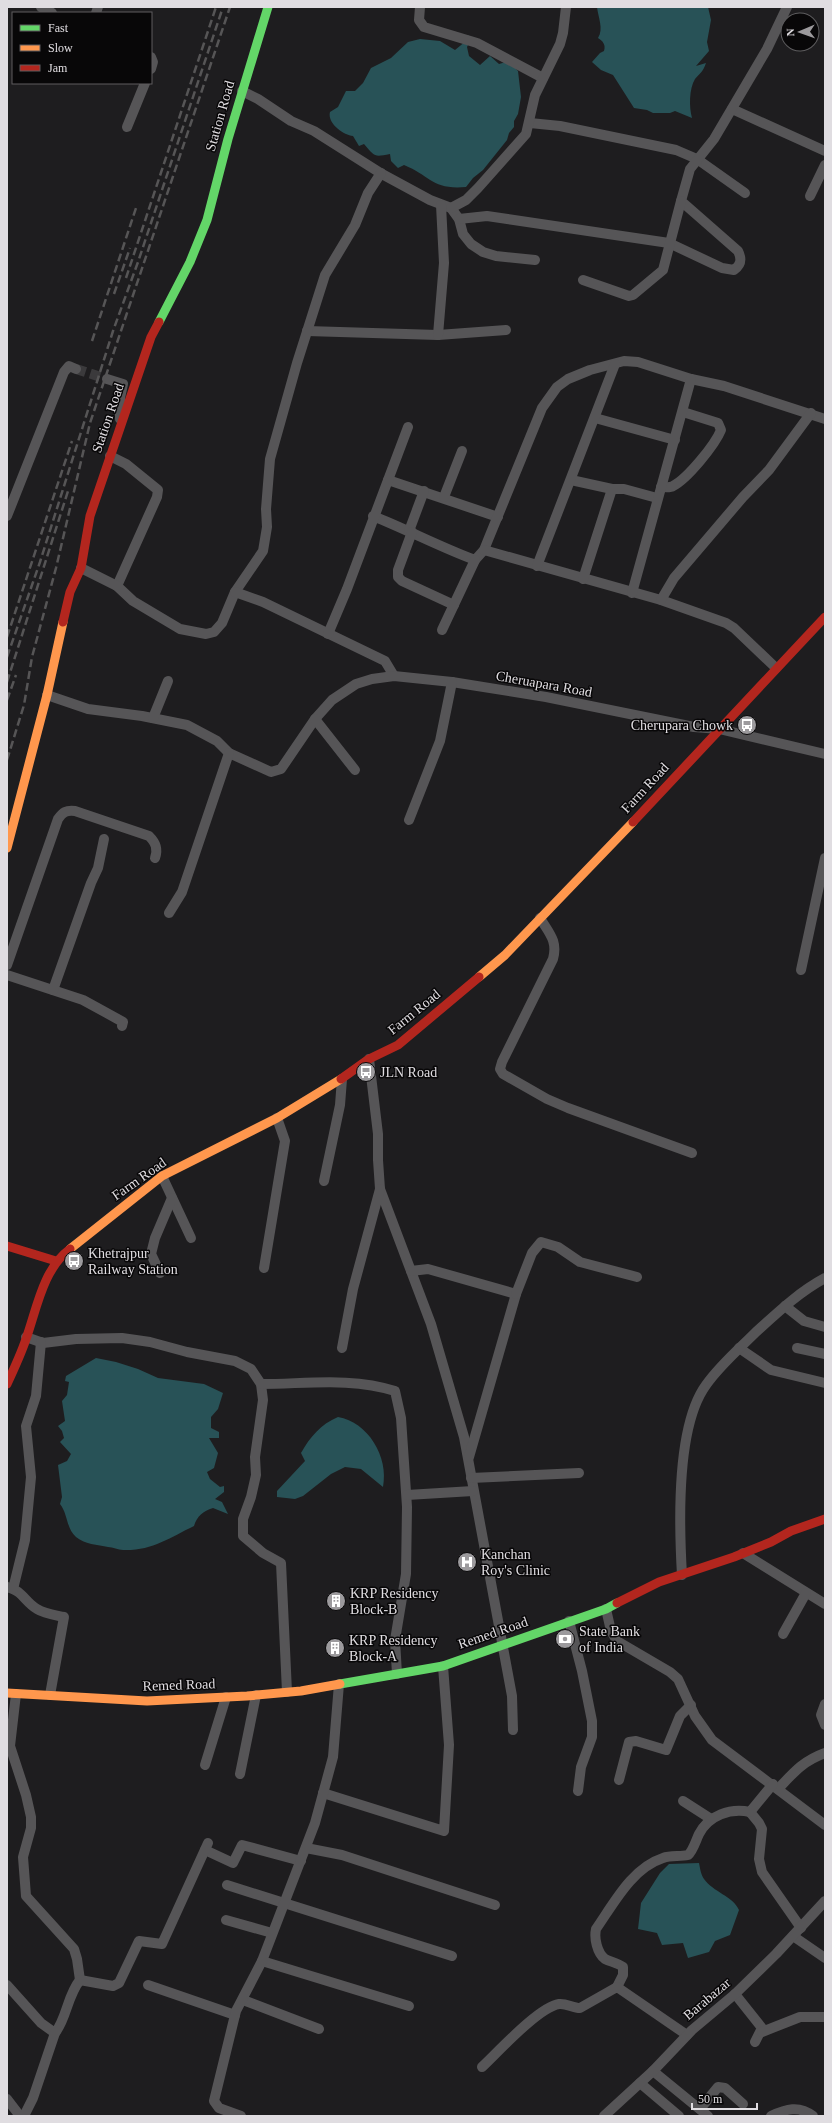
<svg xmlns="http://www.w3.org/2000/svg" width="832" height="2123" viewBox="0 0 832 2123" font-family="'Times New Roman',serif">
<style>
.water{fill:#285257}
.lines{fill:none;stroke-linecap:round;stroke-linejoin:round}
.street-tunnel{stroke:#3b3a3c;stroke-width:10;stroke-dasharray:10 5;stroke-linecap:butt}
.street{stroke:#565557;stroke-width:10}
.fast{stroke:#63d668;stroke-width:9}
.slow{stroke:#ff974d;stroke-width:9}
.jam{stroke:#b3261e;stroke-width:9}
.rail{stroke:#565556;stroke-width:2.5;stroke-dasharray:8 4;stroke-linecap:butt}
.labels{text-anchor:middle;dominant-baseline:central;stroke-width:3;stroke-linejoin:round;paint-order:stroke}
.street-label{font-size:14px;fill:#e0dde1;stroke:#080708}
.poi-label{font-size:14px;fill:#e0dde1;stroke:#080708;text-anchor:start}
</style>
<rect width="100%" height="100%" fill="#1e1d1f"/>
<!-- water -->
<g class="water">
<path d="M597,7H708L711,20L707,42L709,51L696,66L706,63C703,72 700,73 695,79C689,89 689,107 692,118L675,111L670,113H653L647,110L634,108L613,75L601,70L592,62L600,53L604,51C606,45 603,41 598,38C604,29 598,17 597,7Z"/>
<path d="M468,35L471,39L467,47L469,56L480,65L490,56L499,64L506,62L511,64L518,71L521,97L518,114L514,121V127L509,133L507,140L483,170L473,178L466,187C432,190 431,176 404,165L398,168L391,161L390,154C374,157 375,157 364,144L359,146L353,136C343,135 327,123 330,112L338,107L346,91H355L363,83L371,68L391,58L408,42L420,39L440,41L455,50L466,41Z"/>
<path d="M96,1358L116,1362L138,1369L158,1378L204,1384L223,1393L218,1409L211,1417V1428L219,1432V1438H209L218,1453L214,1468L207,1472L210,1479L220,1487L224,1486V1492L215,1499L222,1502L228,1514L213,1508C203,1511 197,1516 194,1526C169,1538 152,1551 123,1550C118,1550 113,1547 108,1547C98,1545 84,1544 76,1537C66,1528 68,1514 60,1504L62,1497L58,1465L67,1461L71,1454L60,1442L64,1438L62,1431L58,1426L65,1421L62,1401L67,1395L69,1382L65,1381L66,1376Z"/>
<path d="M338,1417C368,1422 389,1457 383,1487L361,1469L345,1467L331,1474L303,1496L295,1499L277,1497V1491L305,1461L301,1453C310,1437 321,1424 338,1417Z"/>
<path d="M699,1863C700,1868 701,1875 704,1879C713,1892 733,1896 739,1910L730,1935L715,1941L709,1952L688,1958L683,1943L662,1945L657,1933L638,1929L641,1903L660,1873L669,1864Z"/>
</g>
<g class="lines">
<!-- street-tunnel -->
<path class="street-tunnel" d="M76,369L107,379"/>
<!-- street -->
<g class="street">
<path d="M41,7L52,13"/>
<path d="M420,7L419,20L424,27L477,43L543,78"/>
<path d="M96,13L98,7"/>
<path d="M151,57L153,62L151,69"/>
<path d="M242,91L258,99L291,121L314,131L382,174L430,200L451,208L459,219L463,234L471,244L483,252L496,256L535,260"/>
<path d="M732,109L825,151"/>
<path d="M530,123L560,126L676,150L697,159L745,193"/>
<path d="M127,127L145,83"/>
<path d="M810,196L825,165"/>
<path d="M451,208L466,200L478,188L526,134L535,95L560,44L563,33L566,7"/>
<path d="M459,219L487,216L669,243L722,268L734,270C741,265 742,259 738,251L681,201L690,169L714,139L767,49L787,7"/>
<path d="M583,280L629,296L633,295L663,270L681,201"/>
<path d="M307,331L438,335L506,330"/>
<path d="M438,335L444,263L441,205"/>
<path d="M107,379L123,384L120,398V419"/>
<path d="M595,418L675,440"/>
<path d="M110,456L126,464L158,490L157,497L117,586"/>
<path d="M388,480L498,517"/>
<path d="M571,480L612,489"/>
<path d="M661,487C665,487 670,488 673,486C687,479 715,445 721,430L718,423L683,412"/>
<path d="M444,497L462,451"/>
<path d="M7,516L64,372L69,366L76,369"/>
<path d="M373,516C408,530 440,547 475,560L484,550L488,540L542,408L557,387L568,379L590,370L624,361L638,362L691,379L724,386L825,419"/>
<path d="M409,531L424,491"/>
<path d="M412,532L398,570V577L402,581L454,605"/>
<path d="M484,550L661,600L726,623L734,628L776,668"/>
<path d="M537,566L615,364"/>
<path d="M81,568L117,586L133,601L180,629L206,634L214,632L222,623L235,592L263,551L267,527L266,509L270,459L297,363L325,275L355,225L368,193L381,173"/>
<path d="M583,579L612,489H624L657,498"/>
<path d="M235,592L263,602L385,661L394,676"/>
<path d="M632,593L691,379"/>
<path d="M661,600L674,578L743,497L769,470L811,413"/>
<path d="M442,630L475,560"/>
<path d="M328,634L347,589L408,427"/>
<path d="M47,695L88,709L142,716L187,725L217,741L229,753L271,772L281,769L315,719L332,700L356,684L372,679L394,676L452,682L546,697L694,727L719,729L825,754"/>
<path d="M153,718L168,681"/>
<path d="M315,719L355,770"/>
<path d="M409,820L440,741L452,682"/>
<path d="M169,913L182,892L229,753"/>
<path d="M540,918C549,933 558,941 553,959L502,1062L500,1069L503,1074L547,1099L568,1108L692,1153"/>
<path d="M7,965L58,819C63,812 66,810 75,811L149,836C156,843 158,849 155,858"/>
<path d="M801,970L825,858"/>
<path d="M7,975L83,1000L123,1022L122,1026"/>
<path d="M53,990L91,883L98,868L104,839"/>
<path d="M369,1059L378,1134V1160L380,1189L431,1324L464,1437L512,1696L513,1730"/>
<path d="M162,1176L191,1238"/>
<path d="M324,1181L340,1105L342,1079"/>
<path d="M264,1268L285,1141L277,1118"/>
<path d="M411,1271L428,1269L516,1294L469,1457"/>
<path d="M160,1273L151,1254L155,1238L172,1198"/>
<path d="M516,1294L532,1253L541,1242L558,1247L580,1262L637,1277"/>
<path d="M785,1306L804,1321L825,1327"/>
<path d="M26,1337L43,1343L76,1339L122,1338L150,1342L187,1352L235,1361L251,1369L261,1384L263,1400L255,1457L256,1475L251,1497L243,1519V1536L263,1553L281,1563L287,1692"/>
<path d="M342,1348L353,1289L380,1189"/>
<path d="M739,1348L771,1370L825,1383"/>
<path d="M797,1348L825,1354"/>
<path d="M261,1384C306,1384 352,1377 395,1391L401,1418L407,1507L406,1574L395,1640L397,1674"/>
<path d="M471,1478L579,1473"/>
<path d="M407,1495L473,1491"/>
<path d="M743,1553L825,1604"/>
<path d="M682,1575C679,1524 676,1426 706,1385C720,1365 739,1349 756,1332C778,1312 799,1292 825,1278"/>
<path d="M7,1587C22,1590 25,1602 37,1609C45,1614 55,1615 64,1617L50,1695"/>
<path d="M13,1589L25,1540L31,1477L26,1426L36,1396L41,1342"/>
<path d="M606,1609L611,1631L617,1641L670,1672L678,1679L695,1716L712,1740L825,1825"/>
<path d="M569,1621L582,1671L592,1721V1737L581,1767L578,1791"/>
<path d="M783,1634L806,1593"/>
<path d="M16,1694L10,1746L26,1795L31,1817V1828L23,1857L26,1896L74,1949L77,1959L80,1980"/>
<path d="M825,1704L821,1715L825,1725"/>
<path d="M205,1765L226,1697"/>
<path d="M240,1774L256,1695"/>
<path d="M619,1780L629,1742L636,1741L666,1750L680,1716L691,1705"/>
<path d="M778,1789C794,1772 803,1761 825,1753"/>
<path d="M323,1793L444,1831L449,1745L443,1666"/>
<path d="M683,1801L711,1819"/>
<path d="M750,1812L759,1823L762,1829L759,1859L762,1872L801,1928"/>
<path d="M306,1848L342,1855L495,1905"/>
<path d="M205,1850L233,1863L242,1845L301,1861"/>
<path d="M227,1885L452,1956"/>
<path d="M226,1920L272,1933"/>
<path d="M793,1936L825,1958"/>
<path d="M262,1961L409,2006"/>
<path d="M7,1985L41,2023L55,2033"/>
<path d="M148,1985L235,2015"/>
<path d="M617,1987L623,1975V1967C618,1963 611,1962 605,1959C597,1953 594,1938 596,1929C614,1903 632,1868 663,1858C671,1855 680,1857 688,1855C693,1851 696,1840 699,1834C709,1815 730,1808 750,1812L773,1784"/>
<path d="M735,1994L762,2028L755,2042"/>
<path d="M243,2000L319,2029"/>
<path d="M762,2032L800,2017H825"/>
<path d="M482,2067C499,2051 539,2007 559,2004C566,2003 573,2008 580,2008L617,1987L687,2035"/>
<path d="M653,2071L708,2116"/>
<path d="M640,2083L679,2116"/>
<path d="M7,2099L20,2116"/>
<path d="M700,2109L718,2087L725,2088L743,2104"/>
<path d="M24,2116L33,2098L55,2033C67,2018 67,1996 80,1980L113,1986L119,1983L139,1941L162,1944L208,1843"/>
<path d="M241,2116L219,2108L214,2101L236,2011L262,1961L315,1823L333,1757L339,1684"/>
<path d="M604,2116L653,2071L692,2030L735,1994L776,1954L825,1901"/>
<path d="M771,2116C786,2109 799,2105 813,2116"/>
</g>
<!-- fast -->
<g class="fast">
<path d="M159,322L190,262L207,220L228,139L268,7"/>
<path d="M340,1684L443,1666L606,1609L617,1603"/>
</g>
<!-- slow -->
<g class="slow">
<path d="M7,848L47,695L63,622"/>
<path d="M479,977L505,955L633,822"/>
<path d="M70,1249L162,1176L277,1118L341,1079"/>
<path d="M7,1693L147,1701L247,1696L301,1691L340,1684"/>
</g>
<!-- jam -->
<g class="jam">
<path d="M63,622L70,592L81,568L90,516L151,337L159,322"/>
<path d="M633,822L825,617"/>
<path d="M341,1079L369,1059L398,1045L479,977"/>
<path d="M7,1246L56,1261"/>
<path d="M7,1384C14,1369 21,1354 26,1339C37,1308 43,1269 70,1249"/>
<path d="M617,1603L659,1582L734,1557L771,1542L791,1531L825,1519"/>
</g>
<!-- rail -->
<g class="rail">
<path d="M126,278L216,7"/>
<path d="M114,294L130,248"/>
<path d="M92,341L136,208"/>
<path d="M7,637L72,441"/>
<path d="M7,657L40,562L113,331L138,262L223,7"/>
<path d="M7,682L69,488"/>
<path d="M7,700L16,675"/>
<path d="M7,760L24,705L32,657L56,568L90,423L230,7"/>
</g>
</g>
<!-- icons -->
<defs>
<symbol id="bus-disc" viewBox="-11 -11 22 22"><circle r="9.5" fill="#9c9a9d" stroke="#080708"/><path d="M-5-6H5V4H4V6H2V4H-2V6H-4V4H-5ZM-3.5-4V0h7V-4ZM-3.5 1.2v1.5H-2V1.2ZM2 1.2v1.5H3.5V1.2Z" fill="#fff"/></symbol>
<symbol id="hospital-disc" viewBox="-11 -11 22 22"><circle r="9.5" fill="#9c9a9d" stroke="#080708"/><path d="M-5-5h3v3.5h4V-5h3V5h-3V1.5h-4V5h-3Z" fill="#fff"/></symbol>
<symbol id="building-disc" viewBox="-11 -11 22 22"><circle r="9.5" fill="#9c9a9d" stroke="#080708"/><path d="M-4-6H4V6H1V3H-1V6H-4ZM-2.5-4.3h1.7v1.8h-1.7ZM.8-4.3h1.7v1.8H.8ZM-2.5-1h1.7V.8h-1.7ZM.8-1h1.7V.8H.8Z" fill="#fff"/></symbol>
<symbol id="bank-disc" viewBox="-11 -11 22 22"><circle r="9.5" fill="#9c9a9d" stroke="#080708"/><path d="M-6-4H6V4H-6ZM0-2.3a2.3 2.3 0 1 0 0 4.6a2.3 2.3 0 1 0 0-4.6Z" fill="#fff"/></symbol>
</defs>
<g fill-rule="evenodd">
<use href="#bus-disc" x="736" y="714" width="22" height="22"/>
<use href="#bus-disc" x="355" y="1061" width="22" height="22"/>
<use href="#bus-disc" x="63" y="1250" width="22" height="22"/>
<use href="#hospital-disc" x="456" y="1551" width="22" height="22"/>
<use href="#building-disc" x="325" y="1590" width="22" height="22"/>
<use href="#bank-disc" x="554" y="1628" width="22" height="22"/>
<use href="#building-disc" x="324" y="1637" width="22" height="22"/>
</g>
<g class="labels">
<!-- street labels -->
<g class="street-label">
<text transform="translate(220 116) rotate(-74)">Station Road</text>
<text transform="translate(108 418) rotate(-71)">Station Road</text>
<text transform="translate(544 684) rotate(10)">Cheruapara Road</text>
<text transform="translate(645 788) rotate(-47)">Farm Road</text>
<text transform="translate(414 1012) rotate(-39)">Farm Road</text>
<text transform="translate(139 1179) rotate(-35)">Farm Road</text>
<text transform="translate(493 1633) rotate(-19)">Remed Road</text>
<text transform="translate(179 1685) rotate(-2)">Remed Road</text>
<text transform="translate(707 1999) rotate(-40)">Barabazar</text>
</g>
<!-- poi labels -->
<g class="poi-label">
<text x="733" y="725" text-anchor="end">Cherupara Chowk</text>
<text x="380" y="1072">JLN Road</text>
<text x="88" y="1253">Khetrajpur<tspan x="88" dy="16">Railway Station</tspan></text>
<text x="481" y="1554">Kanchan<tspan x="481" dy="16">Roy's Clinic</tspan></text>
<text x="350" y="1593">KRP Residency<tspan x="350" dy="16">Block-B</tspan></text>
<text x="579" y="1631">State Bank<tspan x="579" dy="16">of India</tspan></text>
<text x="349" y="1640">KRP Residency<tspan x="349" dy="16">Block-A</tspan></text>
</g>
</g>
<!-- border -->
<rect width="832" height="2123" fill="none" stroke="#e0dde1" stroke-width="16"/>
<!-- legend -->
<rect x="12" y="12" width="140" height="72" fill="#080708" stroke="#5e5d5f"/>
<rect x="20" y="25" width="20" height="6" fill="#63d668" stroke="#5e5d5f"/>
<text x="48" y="32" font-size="12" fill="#e0dde1">Fast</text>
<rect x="20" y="45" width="20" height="6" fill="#ff974d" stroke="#5e5d5f"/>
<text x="48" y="52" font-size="12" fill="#e0dde1">Slow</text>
<rect x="20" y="65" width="20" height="6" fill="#b3261e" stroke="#5e5d5f"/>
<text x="48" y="72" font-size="12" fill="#e0dde1">Jam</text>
<!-- north arrow -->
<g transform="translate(800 32) rotate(268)"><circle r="19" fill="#080708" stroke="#5e5d5f"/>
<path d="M0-3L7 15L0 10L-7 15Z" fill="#9c9a9d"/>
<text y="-6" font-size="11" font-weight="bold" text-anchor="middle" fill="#e0dde1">N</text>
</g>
<!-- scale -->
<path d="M692 2103v6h65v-6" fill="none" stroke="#e0dde1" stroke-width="2"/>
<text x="698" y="2103" font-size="12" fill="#e0dde1" stroke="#080708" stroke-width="3" paint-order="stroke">50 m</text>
</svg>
